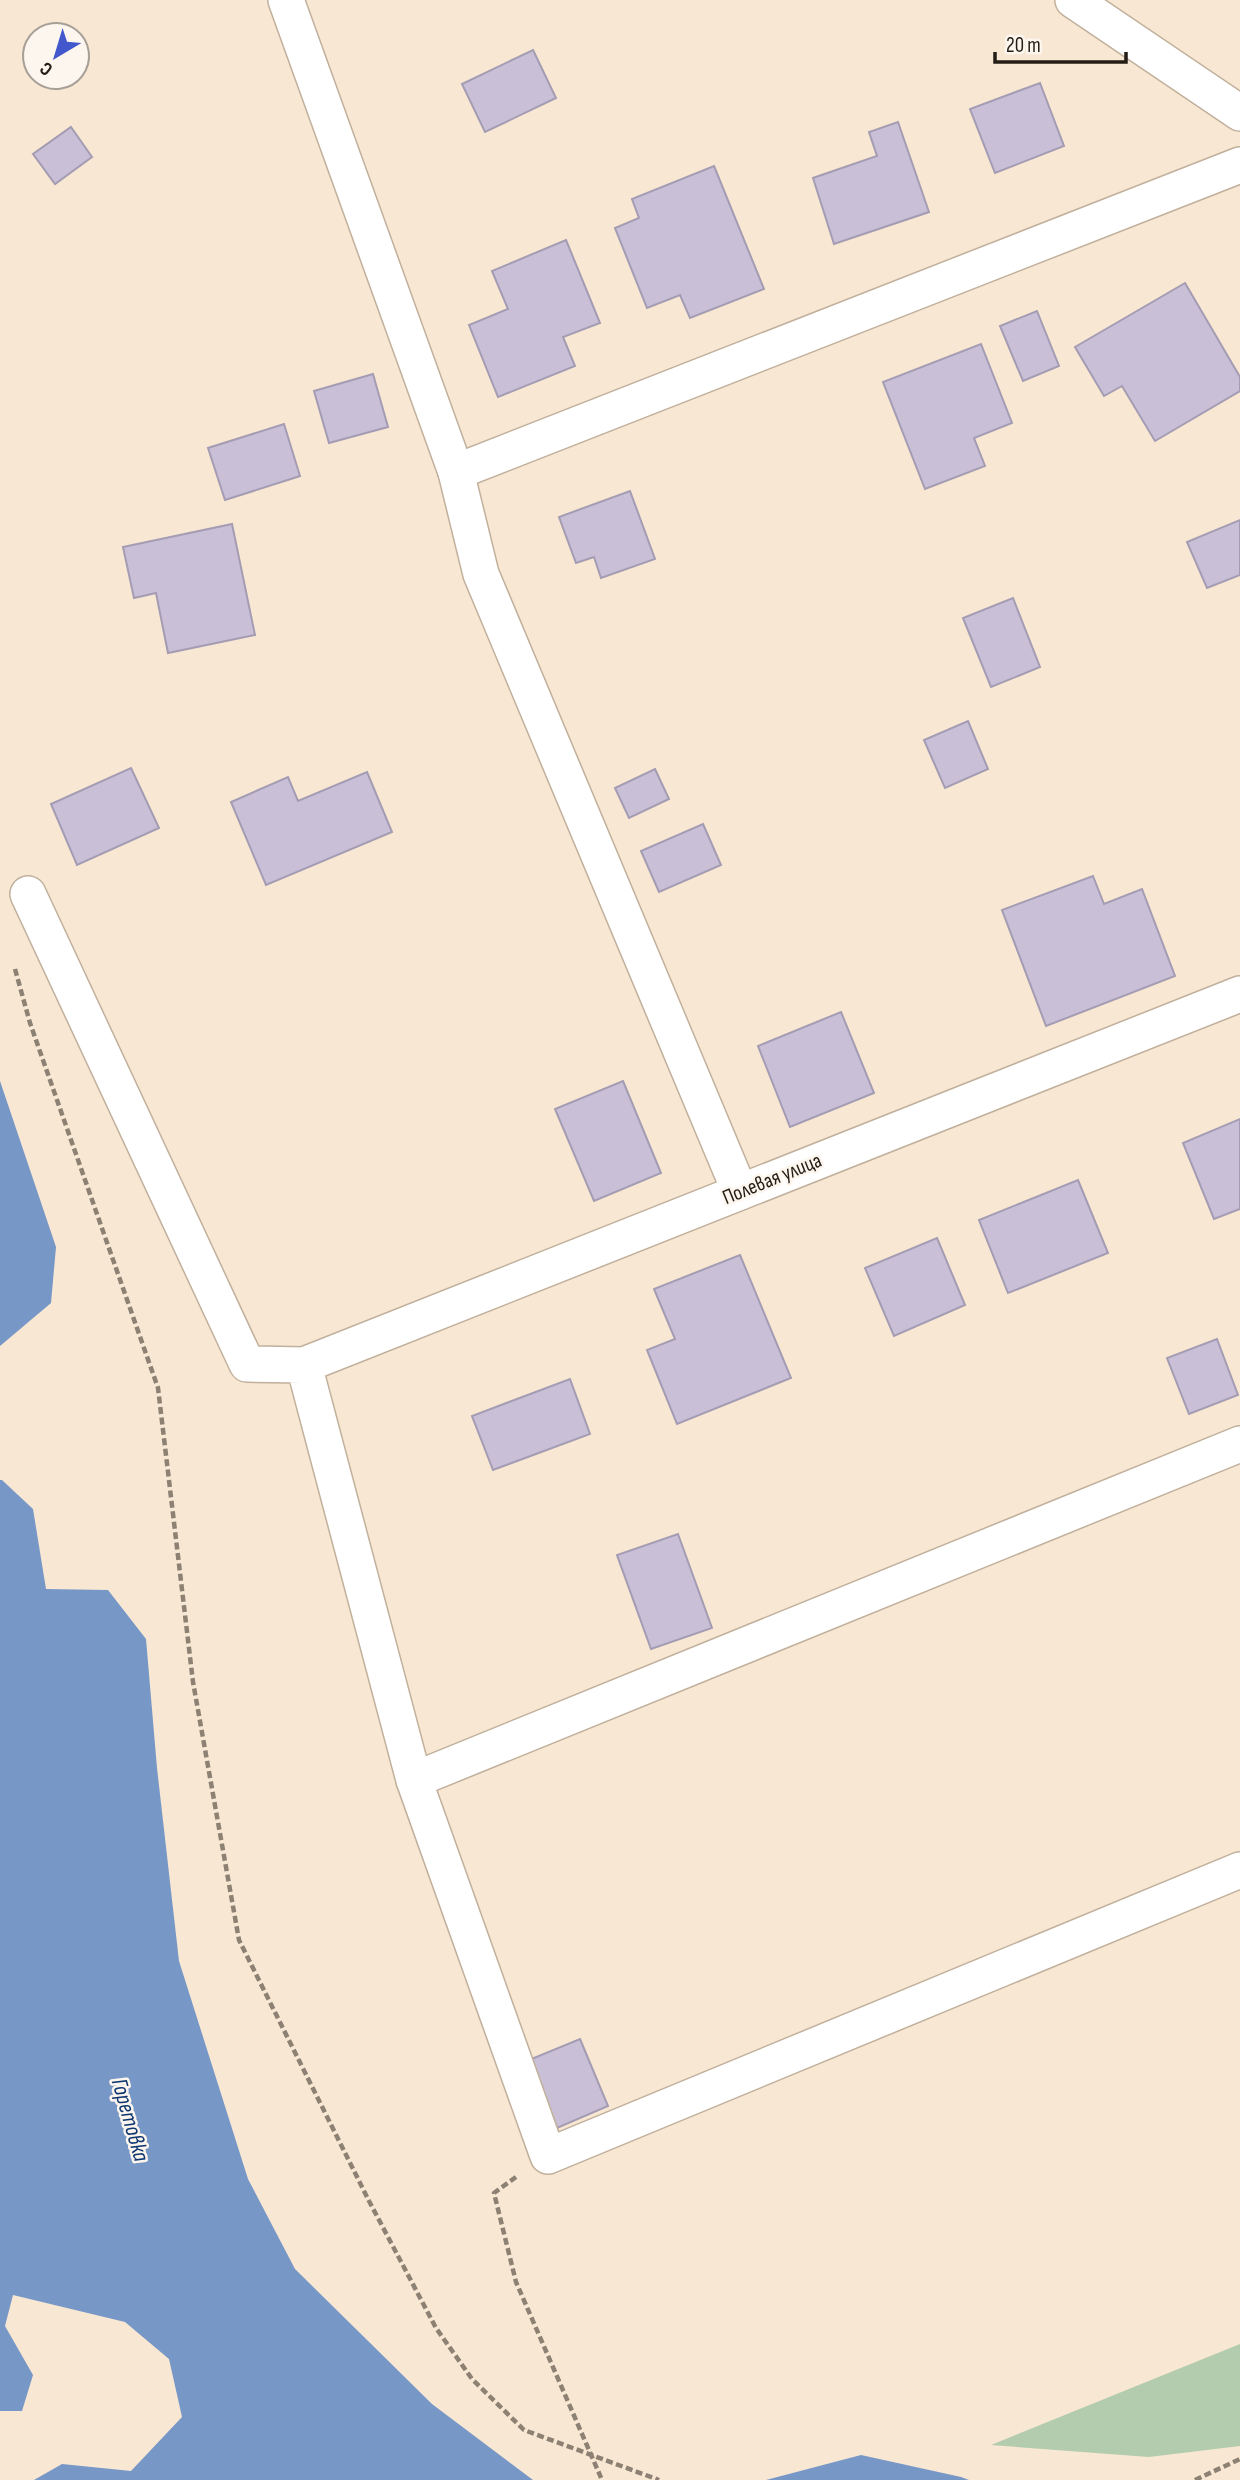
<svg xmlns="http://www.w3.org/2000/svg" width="1240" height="2480" viewBox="0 0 1240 2480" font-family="'Sofia Sans Condensed',sans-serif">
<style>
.green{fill:#b2ccad}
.water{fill:#7797c7}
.building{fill:#c9c0d8;stroke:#a49cb3;stroke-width:2}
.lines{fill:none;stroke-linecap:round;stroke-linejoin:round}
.minor-casing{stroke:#c0b09c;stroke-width:38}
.path{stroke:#8d8173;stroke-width:4.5;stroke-dasharray:7 3.5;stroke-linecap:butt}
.minor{stroke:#fff;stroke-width:35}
.labels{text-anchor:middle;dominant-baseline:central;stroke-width:5;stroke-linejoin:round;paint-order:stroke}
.street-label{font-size:21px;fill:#231d15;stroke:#fdf6ee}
.water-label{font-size:23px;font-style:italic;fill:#0e3771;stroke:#fdf6ee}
</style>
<rect width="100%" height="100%" fill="#f8e7d2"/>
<!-- green -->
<path class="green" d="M1240,2344V2446L1149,2457L991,2445Z"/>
<!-- water -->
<g class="water">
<path d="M0,1081L56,1247L51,1303L0,1346Z"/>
<path d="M0,1480H2L33,1509L46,1589L108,1590L146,1639L157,1768L179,1961L248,2179L295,2269L432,2404L533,2480H34L62,2464L131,2471L182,2417L169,2359L125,2322L13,2295L5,2326L33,2375L22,2411H0Z"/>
<path d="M861,2455L961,2477L969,2480H766Z"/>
</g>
<!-- building -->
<g class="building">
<path d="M533,50L556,98L485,132L462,84Z"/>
<path d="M1040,83L1064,146L995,173L970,109Z"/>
<path d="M898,122L929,212L834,244L813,178L877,156L869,132Z"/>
<path d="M71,127L92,157L55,184L33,154Z"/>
<path d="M714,166L764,289L690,318L680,295L647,308L615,228L639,218L632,199Z"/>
<path d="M566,240L600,323L563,337L575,366L498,397L469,325L508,309L492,271Z"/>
<path d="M1185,283L1240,377V391L1155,441L1122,386L1104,396L1075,347Z"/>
<path d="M1037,311L1059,366L1023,381L1000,326Z"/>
<path d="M981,344L1012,423L974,438L985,466L925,489L883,382Z"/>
<path d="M373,374L388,427L329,443L314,391Z"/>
<path d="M284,424L300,476L225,500L208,448Z"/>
<path d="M630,491L655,559L601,578L594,557L576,563L559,517Z"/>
<path d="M1240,520V575L1207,588L1187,542Z"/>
<path d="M232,524L255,635L168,653L156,593L134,598L123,547Z"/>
<path d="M1013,598L1040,667L991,687L963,618Z"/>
<path d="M968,721L988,769L945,788L924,740Z"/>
<path d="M131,768L159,828L77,865L51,804Z"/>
<path d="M655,769L669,799L629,818L615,788Z"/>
<path d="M367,772L392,832L266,885L231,802L288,777L298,801Z"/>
<path d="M703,824L721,865L659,892L641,851Z"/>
<path d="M1093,876L1104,904L1142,889L1175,976L1046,1026L1002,910Z"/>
<path d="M841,1012L874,1093L790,1127L758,1046Z"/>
<path d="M623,1081L661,1173L594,1201L555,1109Z"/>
<path d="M1240,1119V1209L1214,1219L1183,1143Z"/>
<path d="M1078,1180L1108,1253L1008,1293L979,1220Z"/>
<path d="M937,1238L965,1305L894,1336L865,1268Z"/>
<path d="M740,1255L791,1378L677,1424L647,1350L675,1339L654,1289Z"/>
<path d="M1217,1339L1238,1395L1189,1414L1167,1358Z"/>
<path d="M570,1379L590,1434L493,1470L472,1416Z"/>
<path d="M678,1534L712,1628L651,1649L617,1555Z"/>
<path d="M580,2039L608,2106L557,2128L529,2060Z"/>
</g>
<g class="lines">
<defs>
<g id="minor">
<path d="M286,0L456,472L481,574L740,1192"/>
<path d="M1073,0L1240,113"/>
<path d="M456,472L1240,165"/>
<path d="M28,894L247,1364L304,1365L414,1780L548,2156L1240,1870"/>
<path d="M304,1365L1240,994"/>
<path d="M414,1780L1240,1444"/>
</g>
</defs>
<!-- minor casing -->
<use href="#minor" class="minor-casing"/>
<!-- path -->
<g class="path">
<path d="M15,969L30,1023L158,1388L193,1682L239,1940L369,2201L436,2328L472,2379L524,2430L659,2480"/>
<path d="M516,2177L494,2193L516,2282L602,2480"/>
<path d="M1195,2480L1240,2459"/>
</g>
<!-- minor -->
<use href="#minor" class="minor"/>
</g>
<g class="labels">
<!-- street labels -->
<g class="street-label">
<text transform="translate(772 1179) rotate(-22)">Полевая улица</text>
</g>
<!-- water labels -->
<g class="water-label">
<text transform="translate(130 2120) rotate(74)">Горетовка</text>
</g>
</g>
<!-- north arrow -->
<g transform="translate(56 56) rotate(218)"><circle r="33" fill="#fdf6ee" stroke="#a69f97" stroke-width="2"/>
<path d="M0-5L12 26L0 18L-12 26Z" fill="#4157cb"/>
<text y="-10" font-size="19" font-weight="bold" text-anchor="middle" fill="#231d15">С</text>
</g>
<!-- scale -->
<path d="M995 52v10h131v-10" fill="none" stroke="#231d15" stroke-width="3.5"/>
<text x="1006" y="52" font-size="21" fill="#231d15" stroke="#fdf6ee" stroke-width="5" paint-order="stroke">20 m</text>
</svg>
